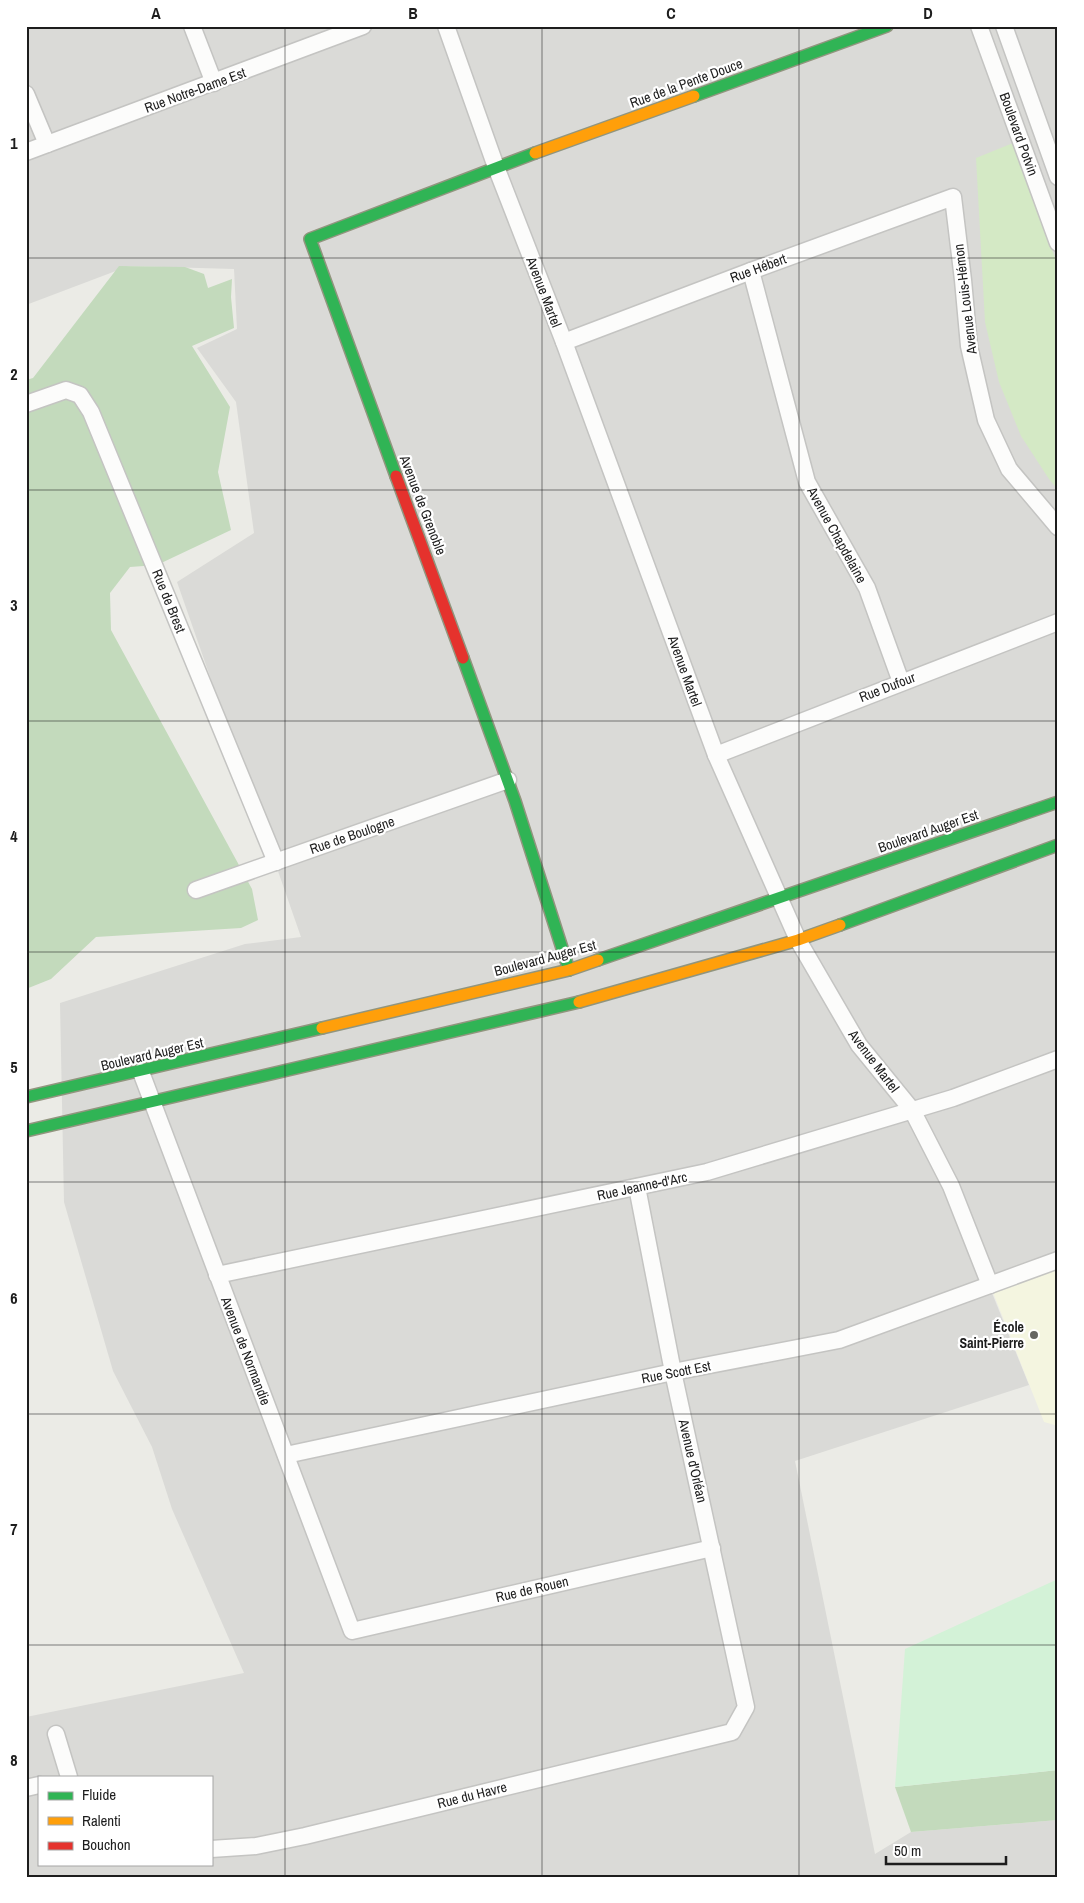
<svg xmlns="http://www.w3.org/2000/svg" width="1084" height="1903" viewBox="0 0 1084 1903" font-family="'Archivo Narrow',sans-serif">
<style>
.residential{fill:#dadad7;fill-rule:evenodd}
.education{fill:#f4f5e0}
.grass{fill:#d4e9c5}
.forest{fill:#c3dabc}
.park{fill:#d3f2d7}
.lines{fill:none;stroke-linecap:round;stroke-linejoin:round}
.street-casing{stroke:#c4c4c2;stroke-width:19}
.fast-casing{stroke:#91957e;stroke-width:14}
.slow-casing{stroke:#91957e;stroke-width:14}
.jam-casing{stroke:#91957e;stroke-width:14}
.street{stroke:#fcfcfb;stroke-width:16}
.fast{stroke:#30b455;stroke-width:11}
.slow{stroke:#ff9f0a;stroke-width:11}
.jam{stroke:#e5322d;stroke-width:11}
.grid{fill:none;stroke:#1d1d1d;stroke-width:1;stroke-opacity:0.55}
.poi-dot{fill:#656563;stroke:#fff;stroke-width:2}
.labels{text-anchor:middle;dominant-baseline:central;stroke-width:4.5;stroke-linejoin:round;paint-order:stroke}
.street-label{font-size:14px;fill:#1d1d1d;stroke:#fff}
.poi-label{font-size:14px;font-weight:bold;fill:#1d1d1d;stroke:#fff;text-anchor:end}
.neatline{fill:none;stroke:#1d1d1d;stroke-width:2}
.grid-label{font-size:16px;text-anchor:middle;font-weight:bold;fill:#1d1d1d}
</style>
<rect width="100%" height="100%" fill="#ebebe6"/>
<!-- residential -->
<path class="residential" d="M26,26H1058V1262L990,1288L1029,1385L795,1461L875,1854L911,1832L1058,1820V1877H26V1717L244,1673L172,1509L152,1447L113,1371L64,1202L60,1003L245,944L301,937L177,582L254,533L236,402L197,348L237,329L234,269L129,266L26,305ZM39,1777H211V1864H39Z"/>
<!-- education -->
<path class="education" d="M1058,1260V1426L1044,1422L990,1285Z"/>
<!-- grass -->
<path class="grass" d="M1013,143L1058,266V490L1049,479L1021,436L999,382L985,322L976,158Z"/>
<!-- forest -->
<g class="forest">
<path d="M119,266L185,267L204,274L208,288L232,279L231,297L234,328L192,346L230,407L218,472L231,530L157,565L130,567L110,593L111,630L252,889L258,920L241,928L96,937L51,979L26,989V380L33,378Z"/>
<path d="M1058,1770V1820L911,1832L895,1787Z"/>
</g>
<!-- park -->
<path class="park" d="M1058,1579V1770L895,1787L905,1649Z"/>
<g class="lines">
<defs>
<g id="street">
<path d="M192,26L214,83"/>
<path d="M446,26L496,167L564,342L716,755L798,940L859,1045L912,1110L951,1186L990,1285"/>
<path d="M979,26L1058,243"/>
<path d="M1004,26L1058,177"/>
<path d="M26,94L47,144"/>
<path d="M26,152L363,26"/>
<path d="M751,271L807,482L867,588L901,682"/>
<path d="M564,342L751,271L953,197L963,280L969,346L986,420L1009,469L1058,527"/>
<path d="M26,404L66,390L80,395L91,412L276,862"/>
<path d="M716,755L1058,622"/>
<path d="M196,890L508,780"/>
<path d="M141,1072L352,1631L712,1548"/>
<path d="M217,1275L707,1172L953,1098L1058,1059"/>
<path d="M286,1455L673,1372L839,1340L1058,1260"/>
<path d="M56,1734L69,1777"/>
<path d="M26,1788L39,1785"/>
<path d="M211,1849L256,1846L305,1836L732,1732L746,1707L673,1372L637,1187"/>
</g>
<g id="fast">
<path d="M694,96L887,26"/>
<path d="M396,476L310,239L535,153"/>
<path d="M463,658L515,801L569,970"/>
<path d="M840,925L1058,845"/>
<path d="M598,960L1058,802"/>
<path d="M26,1097L322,1028"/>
<path d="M26,1131L579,1002"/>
</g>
<g id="slow">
<path d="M535,153L694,96"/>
<path d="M579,1002L798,940L840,925"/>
<path d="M322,1028L569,970L598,960"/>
</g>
<path id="jam" d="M396,476L463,658"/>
</defs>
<!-- street casing -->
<use href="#street" class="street-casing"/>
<!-- fast casing -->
<use href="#fast" class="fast-casing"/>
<!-- slow casing -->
<use href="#slow" class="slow-casing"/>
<!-- jam casing -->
<use href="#jam" class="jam-casing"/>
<!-- street -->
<use href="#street" class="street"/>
<!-- fast -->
<use href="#fast" class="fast"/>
<!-- slow -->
<use href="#slow" class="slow"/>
<!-- jam -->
<use href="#jam" class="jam"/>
</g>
<!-- grid -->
<path class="grid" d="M285,26V1877M542,26V1877M799,26V1877M26,258H1058M26,490H1058M26,721H1058M26,952H1058M26,1182H1058M26,1414H1058M26,1645H1058"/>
<!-- markers -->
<circle class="poi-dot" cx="1034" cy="1335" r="5"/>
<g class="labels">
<!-- street labels -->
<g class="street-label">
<text transform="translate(686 83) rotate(-20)">Rue de la Pente Douce</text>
<text transform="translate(195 90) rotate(-20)">Rue Notre-Dame Est</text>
<text transform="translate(1019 134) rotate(70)">Boulevard Potvin</text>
<text transform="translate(758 268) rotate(-20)">Rue Hébert</text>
<text transform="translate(544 292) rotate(69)">Avenue Martel</text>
<text transform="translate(965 299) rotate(-97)">Avenue Louis-Hémon</text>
<text transform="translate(423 505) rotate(69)">Avenue de Grenoble</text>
<text transform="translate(837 535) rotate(61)">Avenue Chapdelaine</text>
<text transform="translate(169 601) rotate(68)">Rue de Brest</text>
<text transform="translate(685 671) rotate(70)">Avenue Martel</text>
<text transform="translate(887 687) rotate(-21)">Rue Dufour</text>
<text transform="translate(928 831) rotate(-19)">Boulevard Auger Est</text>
<text transform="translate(352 835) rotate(-19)">Rue de Boulogne</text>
<text transform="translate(545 958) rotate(-15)">Boulevard Auger Est</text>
<text transform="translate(152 1054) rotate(-13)">Boulevard Auger Est</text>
<text transform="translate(874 1061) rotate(53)">Avenue Martel</text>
<text transform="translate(642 1186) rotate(-12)">Rue Jeanne-d'Arc</text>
<text transform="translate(246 1351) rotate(69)">Avenue de Normandie</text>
<text transform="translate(676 1372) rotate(-11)">Rue Scott Est</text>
<text transform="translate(693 1461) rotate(77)">Avenue d'Orléan</text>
<text transform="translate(532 1589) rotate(-13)">Rue de Rouen</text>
<text transform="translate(472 1795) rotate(-14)">Rue du Havre</text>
</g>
<!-- poi labels -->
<g class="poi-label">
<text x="1024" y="1327">École<tspan x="1024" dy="16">Saint-Pierre</tspan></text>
</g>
</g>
<!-- border -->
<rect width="1084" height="1903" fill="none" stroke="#ffffff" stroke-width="55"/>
<!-- legend -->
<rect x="38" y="1776" width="175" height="90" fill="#ffffff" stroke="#a5a5a5"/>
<rect x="48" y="1792" width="25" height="8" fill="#30b455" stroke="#a5a5a5"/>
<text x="82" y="1800" font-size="15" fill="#1d1d1d">Fluide</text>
<rect x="48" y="1817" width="25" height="8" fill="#ff9f0a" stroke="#a5a5a5"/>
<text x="82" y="1826" font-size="15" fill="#1d1d1d">Ralenti</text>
<rect x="48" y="1842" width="25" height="8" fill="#e5322d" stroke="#a5a5a5"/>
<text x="82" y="1850" font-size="15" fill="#1d1d1d">Bouchon</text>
<!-- scale -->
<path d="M886 1856v8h120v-8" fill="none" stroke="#1d1d1d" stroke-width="2.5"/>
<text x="894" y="1856" font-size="15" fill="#1d1d1d" stroke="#ffffff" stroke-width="4" paint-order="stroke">50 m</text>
<rect x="28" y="28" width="1028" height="1848" class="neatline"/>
<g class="grid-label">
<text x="156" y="19">A</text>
<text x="413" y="19">B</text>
<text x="671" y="19">C</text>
<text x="928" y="19">D</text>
<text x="14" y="149">1</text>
<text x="14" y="380">2</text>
<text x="14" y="611">3</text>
<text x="14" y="842">4</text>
<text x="14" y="1073">5</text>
<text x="14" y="1304">6</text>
<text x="14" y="1535">7</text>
<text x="14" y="1766">8</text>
</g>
</svg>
